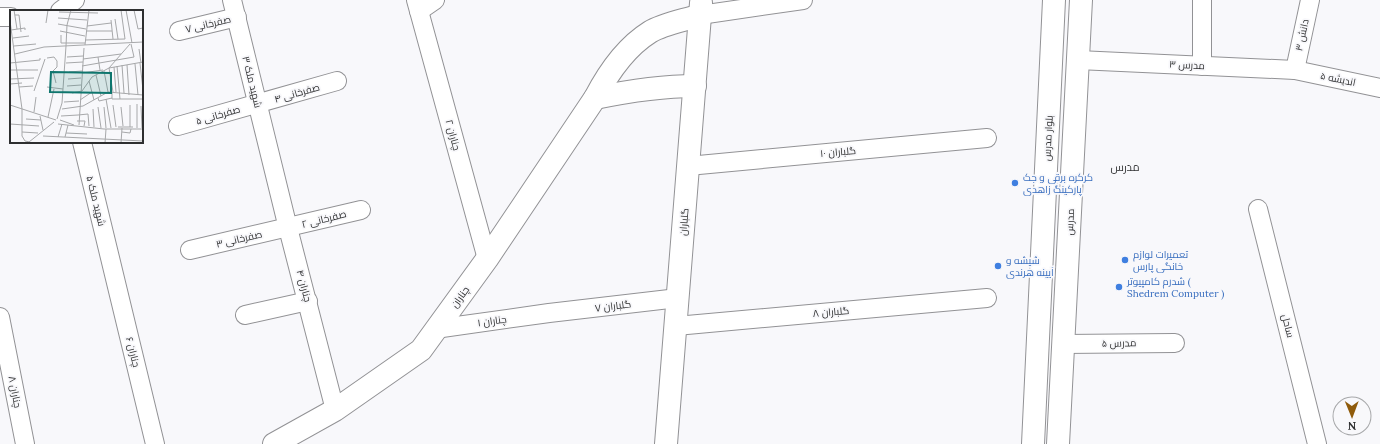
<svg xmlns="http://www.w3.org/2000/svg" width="1380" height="444" viewBox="0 0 1380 444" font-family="Lora,Cairo,serif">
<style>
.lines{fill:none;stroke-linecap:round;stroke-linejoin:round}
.street-casing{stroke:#929295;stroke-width:20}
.secondary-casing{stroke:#929295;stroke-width:24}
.primary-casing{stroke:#929295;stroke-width:24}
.street{stroke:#fff;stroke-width:18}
.secondary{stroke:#fff;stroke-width:22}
.primary{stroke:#fff;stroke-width:22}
.shop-dot{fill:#3f7fe0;stroke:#f8f8fb;stroke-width:1.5}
.labels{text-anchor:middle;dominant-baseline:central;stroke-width:3.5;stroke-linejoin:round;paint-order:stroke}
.street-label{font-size:10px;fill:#2e2f30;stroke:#f8f8fb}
.shop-label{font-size:10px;fill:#366cbe;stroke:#f8f8fb;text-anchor:start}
.neighbourhood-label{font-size:11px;fill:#2e2f30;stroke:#f8f8fb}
.inset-road{fill:none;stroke:#a7a8aa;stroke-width:1}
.view{fill:#0f766e;fill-opacity:0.15;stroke:#0f766e;stroke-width:2}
.inset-edge{fill:none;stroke:#2e2f30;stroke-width:2}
</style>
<rect width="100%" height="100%" fill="#f8f8fb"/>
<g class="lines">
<defs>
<g id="street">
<path d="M232,0L288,228L335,410"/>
<path d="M416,0L487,259"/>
<path d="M1202,0V66"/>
<path d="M60,11L75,0"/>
<path d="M419,11L435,0"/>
<path d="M700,15L803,0"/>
<path d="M0,17H11"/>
<path d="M179,31L237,17"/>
<path d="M1078,60L1295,70L1380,88"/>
<path d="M1295,70L1310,0"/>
<path d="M178,126L337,81"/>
<path d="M82,142L155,444"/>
<path d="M688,166L987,138"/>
<path d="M1258,209L1317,444"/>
<path d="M190,250L361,210"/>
<path d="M245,315L308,301"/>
<path d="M0,317L25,444"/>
<path d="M676,326L987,298"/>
<path d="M435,329L549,313L678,298"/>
<path d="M1063,344L1175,343"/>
</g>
<g id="secondary">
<path d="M595,98C629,91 661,86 695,86"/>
<path d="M274,444L335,410L421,350L487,259L595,98C608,73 626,47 650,32C663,24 686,20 700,15"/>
<path d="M666,444L701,3"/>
</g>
<g id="primary">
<path d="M1033,444L1054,0"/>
<path d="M1058,444L1081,0"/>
</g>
</defs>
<!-- street casing -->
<use href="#street" class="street-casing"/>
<!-- secondary casing -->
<use href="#secondary" class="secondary-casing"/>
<!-- primary casing -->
<use href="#primary" class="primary-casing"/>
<!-- street -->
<use href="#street" class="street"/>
<!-- secondary -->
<use href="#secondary" class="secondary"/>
<!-- primary -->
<use href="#primary" class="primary"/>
</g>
<!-- markers -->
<g class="shop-dot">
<circle cx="1015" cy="183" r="4"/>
<circle cx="1125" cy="260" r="4"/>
<circle cx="998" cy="266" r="4"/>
<circle cx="1119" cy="287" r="4"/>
</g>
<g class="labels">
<!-- street labels -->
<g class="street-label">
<text transform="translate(208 24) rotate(-13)">صفرخانی ۷</text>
<text transform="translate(1302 35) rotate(-78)">دانش ۳</text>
<text transform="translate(1187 65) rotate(3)">مدرس ۳</text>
<text transform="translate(1338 79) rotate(12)">اندیشه ۵</text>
<text transform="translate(252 82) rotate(76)">۳ شهید ملک</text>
<text transform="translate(297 93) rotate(-16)">صفرخانی ۴</text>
<text transform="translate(218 115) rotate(-16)">صفرخانی ۵</text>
<text transform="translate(453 135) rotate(75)">۲ چناران</text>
<text transform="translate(1048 138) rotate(-87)">بلوار مدرس</text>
<text transform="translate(838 152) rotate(-5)">گلباران ۱۰</text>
<text transform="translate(96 201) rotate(76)">شهید ملک ۵</text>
<text transform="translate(324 219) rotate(-14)">صفرخانی ۲</text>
<text transform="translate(684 222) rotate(-85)">گلباران</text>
<text transform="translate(1070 222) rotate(-87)">مدرس</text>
<text transform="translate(239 239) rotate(-13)">صفرخانی ۳</text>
<text transform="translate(304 286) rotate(75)">۴ چناران</text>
<text transform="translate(460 297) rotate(-54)">چناران</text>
<text transform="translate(613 306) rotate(-7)">۷ گلباران</text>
<text transform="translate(831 312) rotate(-5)">گلباران ۸</text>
<text transform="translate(492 321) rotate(-8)">چناران ۱</text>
<text transform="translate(1288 326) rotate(76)">ساحل</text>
<text transform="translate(1119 343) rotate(-1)">مدرس ۵</text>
<text transform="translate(133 352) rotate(76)">چناران ۶</text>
<text transform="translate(15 392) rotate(79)">چناران ۸</text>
</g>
<!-- shop labels -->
<g class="shop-label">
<text x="1023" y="177">کرکره برقی و جک<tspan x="1023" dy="12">پارکینگ زاهدی</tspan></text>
<text x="1133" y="254">تعمیرات لوازم<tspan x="1133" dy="12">خانگی پارس</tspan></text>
<text x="1006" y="260">شیشه و<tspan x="1006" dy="12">آیینه هرندی</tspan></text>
<text x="1127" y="281">شدرم کامپیوتر (<tspan x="1127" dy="12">Shedrem Computer )</tspan></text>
</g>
<!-- neighbourhood labels -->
<g class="neighbourhood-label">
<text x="1125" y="167">مدرس</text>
</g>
</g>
<!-- overview -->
<g transform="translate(10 10)">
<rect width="133" height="133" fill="#f8f8fb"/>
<path class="inset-road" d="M4,0L7,19M111,0L115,29M116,0L122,33M124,0L128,19L133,18M49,2L88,3M5,5H9L11,22M48,8L77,10M105,9L108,29M101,10L103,29M0,11L12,99V126L15,131L20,132M36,13L38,0M48,14L76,19M77,16L101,13M1,20L15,18V20M50,21L75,26M76,21H102M51,25V33H75M3,28L19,26M75,30L115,29M75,35L79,0M4,36L26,34M56,36L57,15L61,0M129,39L131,53M5,44L34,37L133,32M57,47L73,46M88,47L90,60M37,48L44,47L47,51V57L43,61L46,73M73,49L111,44M0,53L30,50V48M56,53L73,52M130,53L133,80M125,54L128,85M112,55L114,83M117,55L119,85M72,56L124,47L121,34M107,56L110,89M104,57L106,82M0,60H28M94,61L98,82M59,62L72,61M72,63L93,60M86,65L91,86M0,69L24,68M58,69L71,68M79,71L84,90M0,74L12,73M57,76L71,75M9,77L23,76M37,77L53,79M24,81L35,49M102,82V89H133M103,82L99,58L120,34M62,83L72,81L82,67L99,58L133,52M88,88L89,91L102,88M96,89L101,118M70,90L82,82M54,92L69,91M127,94V118M0,95L46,110M103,95L106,117M120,95V117M131,96L132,118M88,97L91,118M94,97L96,118M111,97L113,116M52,99L73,96L98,82L133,85M83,99L84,117M24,102L26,87M68,105L78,104L79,116M30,106L33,120M51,106L68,105M38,107L44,79M16,109L31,110M47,109L52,93L56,36M50,110L64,115M67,111H75L74,116M0,114L29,116M48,114L94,119H133M69,115L74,38M108,117H123M12,122L28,123M112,122L120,123L121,119M56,123L77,124M33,126L133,131M48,127L52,114M55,127L58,115M19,132L44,112M95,133L96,119M111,133L112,118"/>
<path class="view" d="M41,62L101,63V83L40,82Z"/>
<rect width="133" height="133" class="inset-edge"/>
</g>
<!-- north arrow -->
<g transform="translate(1352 416) rotate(179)"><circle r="19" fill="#f8f8fb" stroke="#a7a8aa"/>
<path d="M0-3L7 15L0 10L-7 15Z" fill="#8f5b0b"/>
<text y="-6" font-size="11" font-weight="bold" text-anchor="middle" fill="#2e2f30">N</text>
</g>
</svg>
